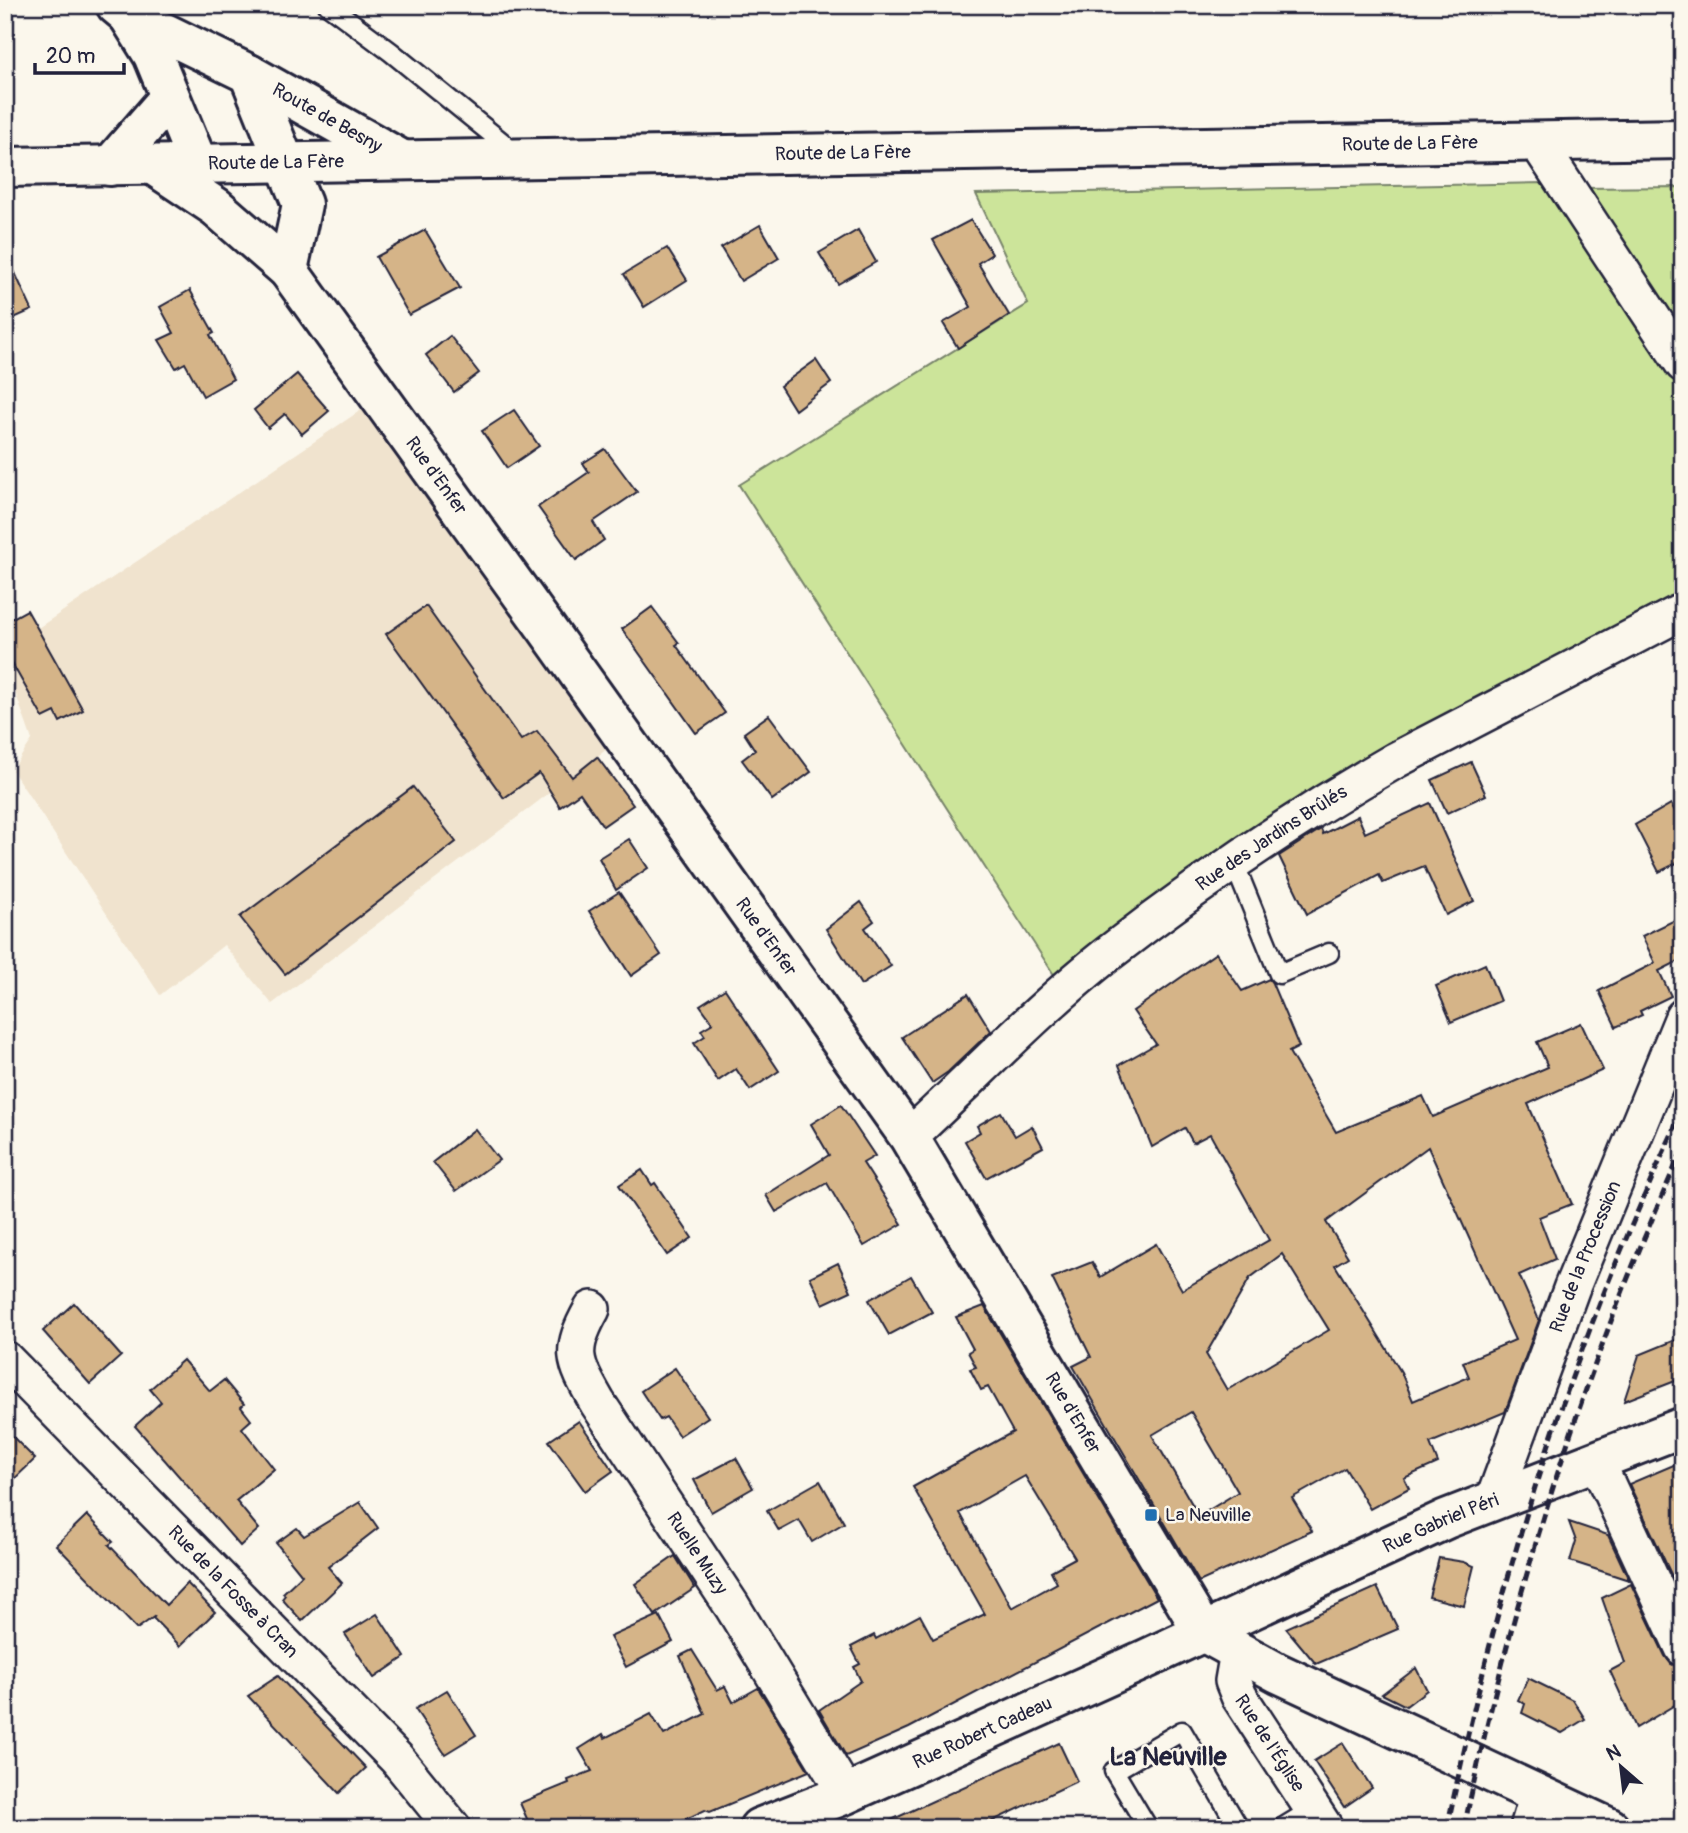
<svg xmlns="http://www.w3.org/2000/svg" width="1688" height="1833" viewBox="0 0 1688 1833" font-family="Pangolin,sans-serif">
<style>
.built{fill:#f0e3ce}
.green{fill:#cce49a;stroke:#77836a;stroke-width:2}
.building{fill:#d5b488;stroke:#22223b;stroke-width:2;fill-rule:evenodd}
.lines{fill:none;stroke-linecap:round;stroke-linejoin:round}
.service-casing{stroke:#22223b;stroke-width:23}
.minor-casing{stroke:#22223b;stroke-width:40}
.tertiary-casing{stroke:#22223b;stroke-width:44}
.secondary-casing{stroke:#22223b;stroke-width:44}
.service{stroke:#fbf7ec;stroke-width:18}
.minor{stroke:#fbf7ec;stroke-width:35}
.tertiary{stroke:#fbf7ec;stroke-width:38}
.secondary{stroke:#fbf7ec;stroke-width:38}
.rail{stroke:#22223b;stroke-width:5;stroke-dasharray:10 5;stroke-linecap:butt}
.poi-dot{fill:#1f6fb2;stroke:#fbf7ec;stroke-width:2.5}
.labels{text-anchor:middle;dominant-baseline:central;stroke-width:5;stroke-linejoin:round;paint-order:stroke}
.street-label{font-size:19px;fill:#22223b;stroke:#fbf7ec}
.poi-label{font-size:19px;fill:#22223b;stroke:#fbf7ec;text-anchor:start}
.district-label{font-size:26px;font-weight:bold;fill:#22223b;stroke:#fbf7ec}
</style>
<rect width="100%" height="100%" fill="#fbf7ec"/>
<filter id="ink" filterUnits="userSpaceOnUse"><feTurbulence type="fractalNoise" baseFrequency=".0143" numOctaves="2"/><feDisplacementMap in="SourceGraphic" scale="14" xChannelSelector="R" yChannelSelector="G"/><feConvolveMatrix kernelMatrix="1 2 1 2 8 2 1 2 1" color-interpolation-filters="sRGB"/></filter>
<g filter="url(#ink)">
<!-- built -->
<path class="built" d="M364,408L607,749L272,1004L224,945L160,995L12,770L32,740L5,663V622L38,628Z"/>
<!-- green -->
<g class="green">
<path d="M1544,183L1683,390V597L1058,981L739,485L1028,304L976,194Z"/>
<path d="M1683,187V343L1580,188Z"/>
</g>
<!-- building -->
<g class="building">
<path d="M971,220L992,254L978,263L1009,315L958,348L943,323L971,307L933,240Z"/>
<path d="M760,225L779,258L741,281L721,248Z"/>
<path d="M425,230L460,288L409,315L376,257Z"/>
<path d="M858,230L876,262L838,284L819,253Z"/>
<path d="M667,248L687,280L644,307L624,274Z"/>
<path d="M5,251L32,310L5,322Z"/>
<path d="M190,290L214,333L210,335L233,379L203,396L185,363L176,368L159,340L174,333L160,307Z"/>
<path d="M450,336L479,373L454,392L426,355Z"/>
<path d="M816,360L831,383L795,410L780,386Z"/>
<path d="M297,374L329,411L302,434L285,414L268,428L254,410Z"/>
<path d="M514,410L539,446L507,468L482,431Z"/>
<path d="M605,449L637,492L593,522L604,540L576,560L538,507L589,472L583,463Z"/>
<path d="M426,606L521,740L537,731L572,777L597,757L633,805L603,826L580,793L560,807L539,773L504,798L386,634Z"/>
<path d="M652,607L679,643L676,645L725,713L696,733L622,629Z"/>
<path d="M27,610L83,710L60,722L55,712L43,718L5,651V622Z"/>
<path d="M769,715L811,772L772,800L742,760L755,750L744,733Z"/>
<path d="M1471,762L1486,795L1447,813L1432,780Z"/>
<path d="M413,787L456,842L285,974L240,917Z"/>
<path d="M1430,803L1474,901L1446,915L1424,866L1383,883L1379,875L1307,914L1279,856L1321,829L1323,834L1358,816L1365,833Z"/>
<path d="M1671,804L1683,826V860L1659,872L1635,825Z"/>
<path d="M629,839L648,868L616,890L599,858Z"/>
<path d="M619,892L661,955L631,976L589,911Z"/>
<path d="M861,902L874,921L865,928L891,966L861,985L826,929Z"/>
<path d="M1683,916V959L1659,971L1671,996L1640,1011L1642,1015L1616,1027L1599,991L1655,963L1642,936Z"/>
<path d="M1216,953L1242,991L1269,979L1272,983L1299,1047L1289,1052L1336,1132L1423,1096L1433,1117L1548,1067L1537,1042L1581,1023L1603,1070L1528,1104L1572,1204L1539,1217L1555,1259L1519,1275L1539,1320L1505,1412L1430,1443L1438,1463L1404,1478L1409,1488L1370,1509L1345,1468L1292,1498L1312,1531L1199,1582L1073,1366L1091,1357L1052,1278L1092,1262L1100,1277L1156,1244L1182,1290L1269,1240L1210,1134L1193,1143L1185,1128L1152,1147L1119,1065L1156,1044L1133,1011ZM1428,1147L1515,1340L1463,1362L1469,1377L1413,1401L1401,1372L1335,1265L1348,1257L1326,1222ZM1282,1254L1329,1330L1227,1390L1206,1354L1250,1278ZM1191,1412L1238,1492L1199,1516L1152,1435Z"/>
<path d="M1485,964L1500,1001L1451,1022L1436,986Z"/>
<path d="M725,989L779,1071L750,1090L736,1069L718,1081L694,1043L705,1036L701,1030L713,1023L700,1005Z"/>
<path d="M968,994L991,1031L948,1072L932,1083L902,1037Z"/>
<path d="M841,1105L875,1156L863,1163L902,1224L864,1246L827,1183L776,1212L766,1195L829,1155L811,1124Z"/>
<path d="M1001,1112L1015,1136L1032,1126L1043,1147L986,1178L965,1141L980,1132L977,1126Z"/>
<path d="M475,1129L499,1160L456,1191L433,1162Z"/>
<path d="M642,1170L652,1185L655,1183L692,1238L667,1255L619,1185Z"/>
<path d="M838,1263L851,1291L823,1304L810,1277Z"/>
<path d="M911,1276L932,1312L889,1335L869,1300Z"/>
<path d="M74,1303L121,1356L90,1384L43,1331Z"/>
<path d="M984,1306L1157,1598L909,1728L846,1756L819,1710L861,1681L854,1667L860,1664L851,1647L874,1635L876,1639L920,1615L933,1639L985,1614L913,1487L1013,1432L988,1387L981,1390L970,1369L976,1367L968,1352L973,1349L956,1317ZM1025,1476L1075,1558L1051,1571L1057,1583L1012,1608L960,1513Z"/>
<path d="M1683,1337V1378L1624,1401L1639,1355Z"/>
<path d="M183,1360L210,1391L224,1380L244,1404L241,1407L251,1420L242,1428L274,1469L236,1501L259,1529L240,1546L135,1426L161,1402L150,1389Z"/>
<path d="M675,1368L708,1417L679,1436L666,1417L660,1420L641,1391Z"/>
<path d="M579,1421L613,1471L585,1491L549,1441Z"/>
<path d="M5,1429L35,1459L5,1488Z"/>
<path d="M736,1458L753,1488L711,1512L694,1480Z"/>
<path d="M1683,1461V1600L1629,1484Z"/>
<path d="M820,1481L844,1523L812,1542L799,1520L779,1531L767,1511Z"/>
<path d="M360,1502L378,1528L328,1567L342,1583L302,1621L282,1599L285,1595L283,1593L302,1575L276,1543L297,1528L304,1536Z"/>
<path d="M87,1515L113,1542L109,1545L166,1605L187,1583L215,1612L180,1646L153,1618L155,1616L137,1629L56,1545Z"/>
<path d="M1569,1522L1608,1535L1629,1580L1570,1561L1576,1541Z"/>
<path d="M675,1556L695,1588L655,1615L635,1584Z"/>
<path d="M1439,1558L1464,1562L1474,1566L1464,1606L1429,1597Z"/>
<path d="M1631,1584L1665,1656L1671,1664L1683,1669V1700L1636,1728L1610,1671L1625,1663L1602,1598Z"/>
<path d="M1377,1587L1398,1629L1316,1664L1286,1628Z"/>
<path d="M377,1614L405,1657L374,1678L345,1634Z"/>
<path d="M659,1615L673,1642L626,1667L610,1637Z"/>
<path d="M692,1650L717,1690L725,1686L733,1702L758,1688L809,1771L710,1812L705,1810L667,1828H531L520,1803L569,1783L568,1780L592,1771L579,1749L603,1734L605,1738L651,1714L664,1735L705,1714L680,1656Z"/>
<path d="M1416,1668L1427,1690L1406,1706L1382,1694Z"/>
<path d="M278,1676L366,1768L339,1793L248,1696Z"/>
<path d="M1528,1678L1573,1700L1585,1719L1562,1733L1522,1713L1525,1704L1518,1700Z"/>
<path d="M447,1690L476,1735L445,1754L415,1709Z"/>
<path d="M1059,1743L1077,1781L978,1828H874Z"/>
<path d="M1343,1743L1372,1788L1344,1807L1314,1761Z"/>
</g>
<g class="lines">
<defs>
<g id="service">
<path d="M328,5L391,52L503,143L516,156"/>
<path d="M1234,863L1279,974L1329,953"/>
<path d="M1148,1828L1114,1771L1182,1731L1239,1828"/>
<path d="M1282,1828L1313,1809"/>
</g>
<g id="minor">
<path d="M1537,142L1683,364"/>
<path id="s1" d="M909,1137C975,1076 1038,1009 1109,953C1200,882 1297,817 1396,760L1683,611"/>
<path id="s2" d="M592,1309C568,1352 574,1361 597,1402L732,1606L846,1794"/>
<path id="s3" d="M5,1359L397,1759L453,1828"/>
<path d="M1596,1460L1683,1648"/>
<path id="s4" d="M1494,1499L1572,1287L1683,1017"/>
<path id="s5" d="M1238,1652L1233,1681L1239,1696L1325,1828"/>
<path d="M1528,1828L1538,1794"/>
</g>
<g id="tertiary">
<path d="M285,163L302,204L288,270"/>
<path id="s6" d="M153,165L216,207L288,270L546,628L909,1137L1203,1632"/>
</g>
<g id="secondary">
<path id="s7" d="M116,5L128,15L249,74L402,160"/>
<path d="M128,15L153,55L198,164"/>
<path d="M249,74L285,163"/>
<path d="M110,166L170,97"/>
<path id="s8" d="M5,167L1683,139"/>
<path d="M1203,1632L1278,1673L1610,1828"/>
<path id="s9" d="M759,1828L846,1794L1146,1659L1446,1519L1683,1427"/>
</g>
</defs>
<!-- service casing -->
<use href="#service" class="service-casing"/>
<!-- minor casing -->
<use href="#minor" class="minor-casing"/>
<!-- tertiary casing -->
<use href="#tertiary" class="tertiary-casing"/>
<!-- secondary casing -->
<use href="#secondary" class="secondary-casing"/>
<!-- service -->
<use href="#service" class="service"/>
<!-- minor -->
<use href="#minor" class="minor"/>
<!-- tertiary -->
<use href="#tertiary" class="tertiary"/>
<!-- secondary -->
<use href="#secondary" class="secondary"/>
<!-- rail -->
<g class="rail">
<path d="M1447,1828C1472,1712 1500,1597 1536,1484C1576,1357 1626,1232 1683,1110"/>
<path d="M1464,1828C1513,1594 1584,1366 1683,1149"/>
</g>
</g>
</g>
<!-- markers -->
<rect class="poi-dot" x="1144" y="1508" width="14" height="14" rx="3.5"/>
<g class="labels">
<!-- street labels -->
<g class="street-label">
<text stroke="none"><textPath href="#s7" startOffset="240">Route de Besny</textPath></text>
<text stroke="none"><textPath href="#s8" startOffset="1405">Route de La Fère</textPath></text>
<text stroke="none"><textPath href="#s8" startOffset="838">Route de La Fère</textPath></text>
<text stroke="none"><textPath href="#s8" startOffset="271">Route de La Fère</textPath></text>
<text stroke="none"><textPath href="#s6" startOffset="425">Rue d'Enfer</textPath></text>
<text stroke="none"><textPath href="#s1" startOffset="471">Rue des Jardins Brûlés</textPath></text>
<text stroke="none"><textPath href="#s6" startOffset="992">Rue d'Enfer</textPath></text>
<text stroke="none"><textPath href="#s4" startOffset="259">Rue de la Procession</textPath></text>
<text stroke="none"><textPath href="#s6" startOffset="1559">Rue d'Enfer</textPath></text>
<text stroke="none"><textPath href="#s9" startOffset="747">Rue Gabriel Péri</textPath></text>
<text stroke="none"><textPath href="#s2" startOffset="282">Ruelle Muzy</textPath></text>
<text stroke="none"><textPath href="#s3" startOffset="326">Rue de la Fosse à Cran</textPath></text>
<text stroke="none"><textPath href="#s9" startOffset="243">Rue Robert Cadeau</textPath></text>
<text stroke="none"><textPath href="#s5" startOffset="102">Rue de l'Église</textPath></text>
</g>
<!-- poi labels -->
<g class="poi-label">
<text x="1165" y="1515">La Neuville</text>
</g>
<!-- district labels -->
<g class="district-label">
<text x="1168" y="1757">La Neuville</text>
</g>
</g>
<!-- margin -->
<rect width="1688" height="1833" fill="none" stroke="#fbf7ec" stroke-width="28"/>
<rect x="14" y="14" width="1660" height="1805" fill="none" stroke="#22223b" stroke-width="2.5" filter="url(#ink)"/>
<!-- north arrow -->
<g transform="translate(1621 1767) rotate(332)" stroke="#fbf7ec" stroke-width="5" paint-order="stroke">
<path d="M0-5L12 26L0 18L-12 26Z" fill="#22223b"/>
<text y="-10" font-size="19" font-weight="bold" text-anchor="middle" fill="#22223b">N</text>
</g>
<!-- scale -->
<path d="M35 63v10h89v-10" fill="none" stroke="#22223b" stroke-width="3.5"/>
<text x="46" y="63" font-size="21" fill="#22223b" stroke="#fbf7ec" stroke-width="5" paint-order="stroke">20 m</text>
</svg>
